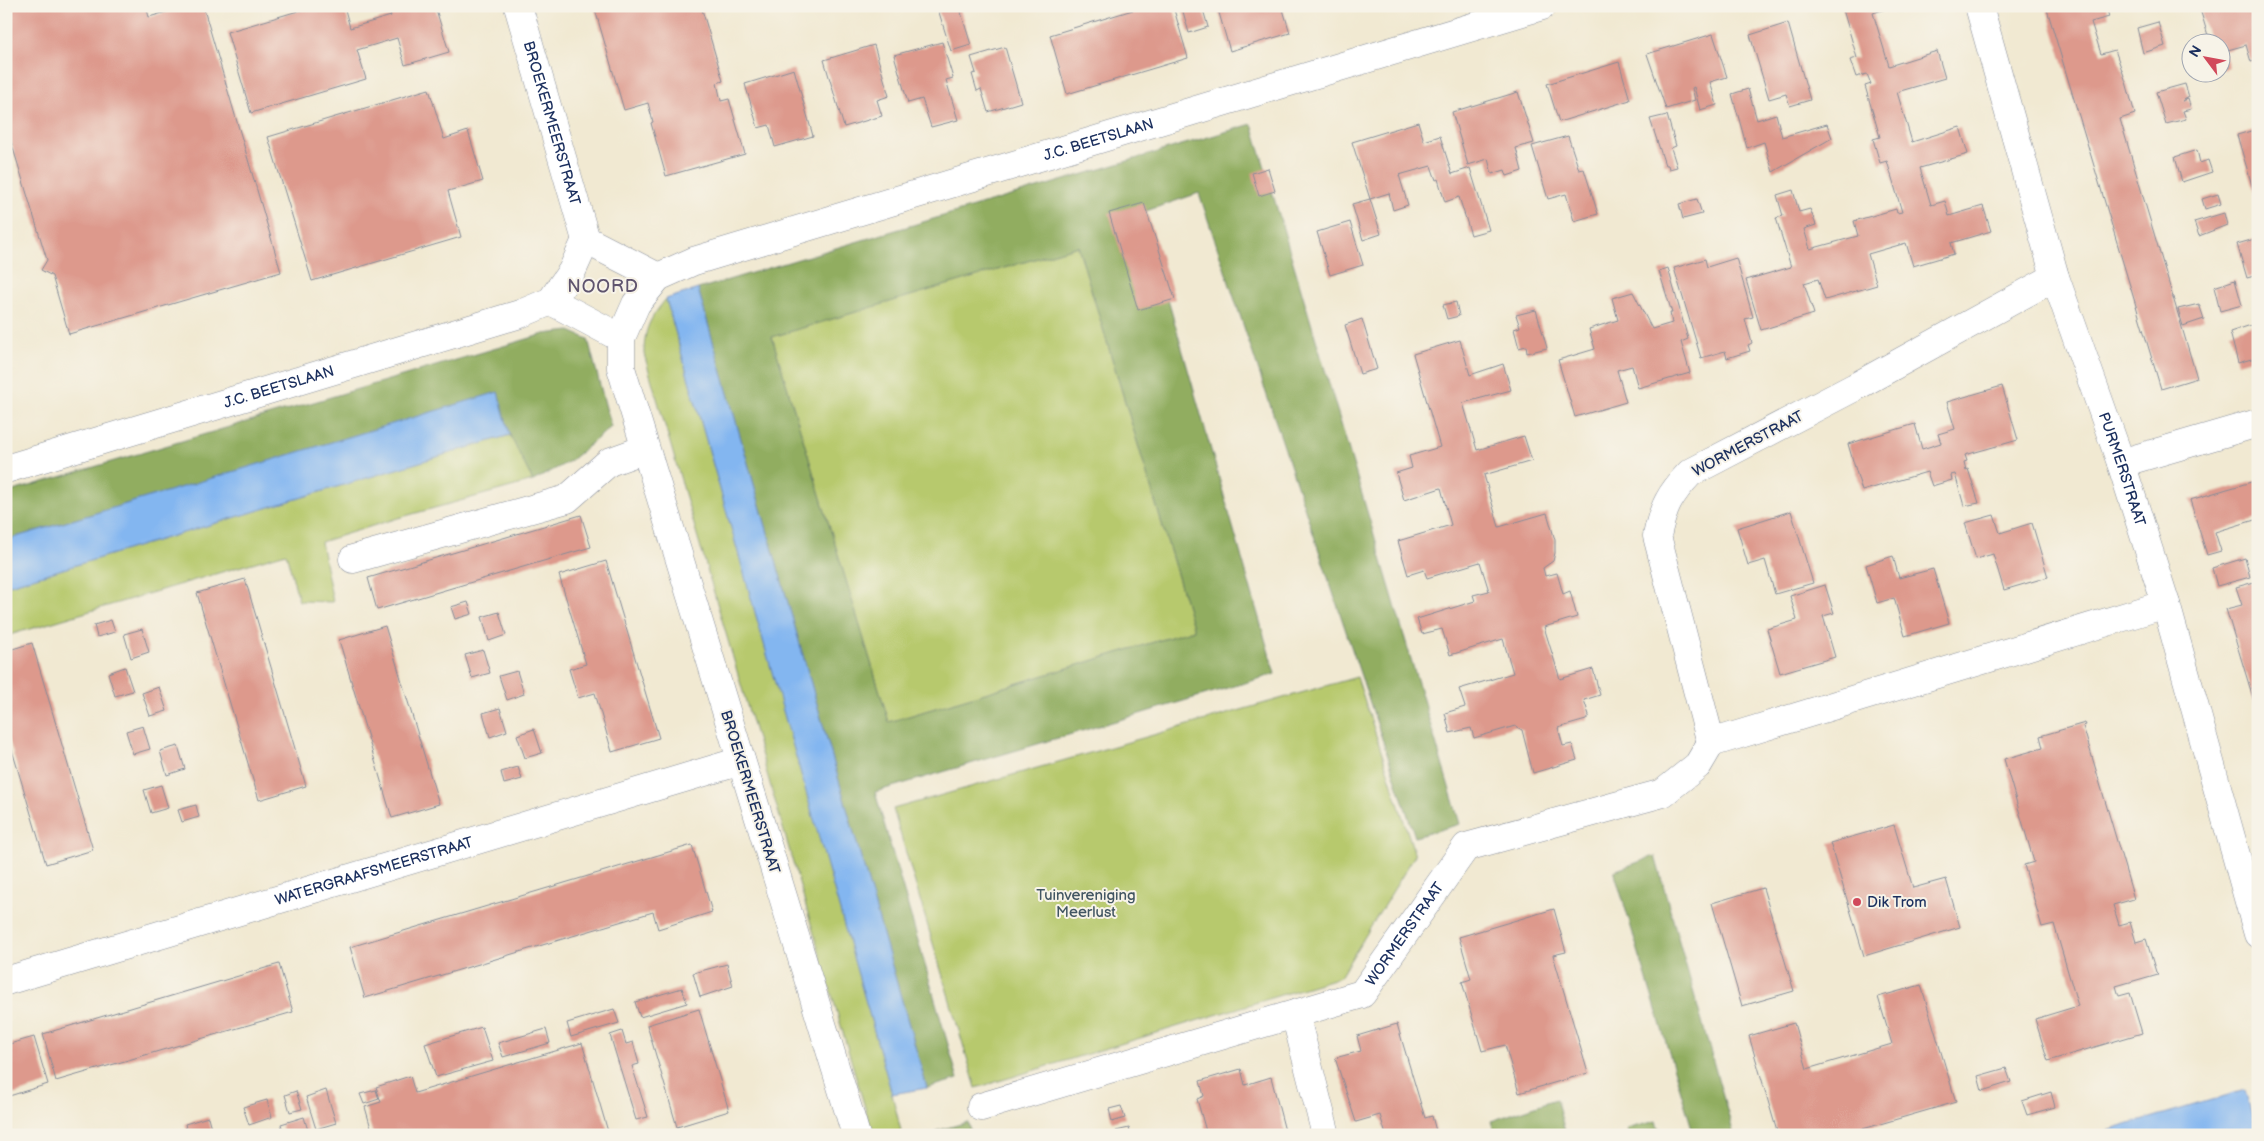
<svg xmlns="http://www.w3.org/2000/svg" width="2264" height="1141" viewBox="0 0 2264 1141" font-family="'Balsamiq Sans',sans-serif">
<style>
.green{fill:#b7c96d;stroke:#697c66}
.forest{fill:#91ad60;stroke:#566e5f;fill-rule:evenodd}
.water{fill:#83b6f0;stroke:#4f72a7}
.building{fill:#dd998c}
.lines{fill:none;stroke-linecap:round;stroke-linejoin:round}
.street-casing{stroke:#868c98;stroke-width:29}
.street{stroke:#fff;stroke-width:28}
.poi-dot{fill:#d1495b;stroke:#f7f3e8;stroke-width:2}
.labels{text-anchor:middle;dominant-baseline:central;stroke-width:4;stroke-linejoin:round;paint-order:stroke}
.street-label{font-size:15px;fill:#1b2f5e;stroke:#f7f3e8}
.park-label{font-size:15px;fill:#425662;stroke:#f7f3e8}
.poi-label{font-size:15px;fill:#1b2f5e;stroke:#f7f3e8;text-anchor:start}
.quarter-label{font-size:18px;letter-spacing:1px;fill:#5f546e;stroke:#f7f3e8}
</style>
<rect width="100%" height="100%" fill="#f7f3e8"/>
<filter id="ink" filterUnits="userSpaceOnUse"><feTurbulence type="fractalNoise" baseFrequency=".02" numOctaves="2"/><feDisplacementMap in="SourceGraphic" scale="10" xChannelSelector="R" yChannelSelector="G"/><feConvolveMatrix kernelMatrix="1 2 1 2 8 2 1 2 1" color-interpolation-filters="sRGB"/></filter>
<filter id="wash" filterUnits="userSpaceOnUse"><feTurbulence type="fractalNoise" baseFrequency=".0096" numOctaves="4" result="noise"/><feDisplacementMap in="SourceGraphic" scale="20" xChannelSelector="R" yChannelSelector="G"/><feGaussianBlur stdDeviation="1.12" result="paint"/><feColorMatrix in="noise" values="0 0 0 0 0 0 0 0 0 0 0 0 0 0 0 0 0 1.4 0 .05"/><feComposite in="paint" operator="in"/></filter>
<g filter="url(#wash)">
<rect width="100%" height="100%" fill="#f1e9d2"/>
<!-- green -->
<g class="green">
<path d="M1078,246L1194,630L889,722L772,337Z"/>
<path d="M666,299L892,1094L902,1135H873L644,354C644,329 650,318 666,299Z"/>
<path d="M510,435L533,481L398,518L321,542L333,602L299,601L286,553L6,636V586Z"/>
<path d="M1357,677L1415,855L1340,977L976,1088L893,809Z"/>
</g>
<!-- forest -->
<g class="forest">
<path d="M1252,124L1460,824L1415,837L1199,193L1143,212L1275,674L875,792L958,1079L927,1088L698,289ZM1078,246L1194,630L889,722L772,337Z"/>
<path d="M570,331L588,339L611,427L570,461L533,481L510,435L498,393L6,540V493L544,334Z"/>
<path d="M1655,856L1734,1135H1694L1614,871Z"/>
<path d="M1556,1099L1566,1135H1495L1491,1121Z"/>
<path d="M1656,1121L1660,1135H1628L1627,1129Z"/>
<path d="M968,1122L971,1135H937L936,1131Z"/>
</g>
<!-- water -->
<g class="water">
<path d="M698,289L927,1088L892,1094L666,299Z"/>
<path d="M498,392L510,435L6,586V540Z"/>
<path d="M2245,1090L2256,1130L2239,1135H2093Z"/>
</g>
<g id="blocks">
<!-- building -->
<g class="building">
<path d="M6,6H146L149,17L187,6H203L281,272L69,334L52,276L41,270L47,260L6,125Z"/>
<path d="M315,6H344L350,28L391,16L388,6H419L420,9L435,6L449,52L405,65L397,38L357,50L366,79L251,113L227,32Z"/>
<path d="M594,6H701L723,81L717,83L721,101L729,99L745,154L666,176L651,123L653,122L648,103L624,110Z"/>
<path d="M937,6H959L971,45L951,51Z"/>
<path d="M1146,6H1173L1188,58L1067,94L1050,35Z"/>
<path d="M1186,6H1202L1208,27L1189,33L1182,8Z"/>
<path d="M1217,6H1282L1290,33L1230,51Z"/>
<path d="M1842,6H1895L1873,13L1889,66L1937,51L1945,78L1897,92L1912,142L1960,127L1968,154L1920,168L1931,205L1945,201L1949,216L1983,206L1991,231L1951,243L1954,254L1913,266L1906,243L1868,254L1877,285L1825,300L1818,279L1804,283L1814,314L1761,330L1746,280L1791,267L1776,218L1783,216L1777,195L1793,190L1799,212L1810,209L1816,225L1804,229L1810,249L1858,236L1854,221L1896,209L1897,213L1902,212L1887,161L1880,163L1873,139L1880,137L1865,86L1871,84L1867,74L1856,77L1850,60L1857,58Z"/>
<path d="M2046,6H2106L2109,17L2091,22L2101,54L2115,50L2126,82L2135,114L2120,119L2197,378L2161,389Z"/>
<path d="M2199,6H2258V60L2251,62L2246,45L2224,51L2229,68L2222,70V42H2210Z"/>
<path d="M2158,22L2165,46L2143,53L2137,28Z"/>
<path d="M1788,23L1810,100L1790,106L1786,94L1769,99L1750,35Z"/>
<path d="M1713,34L1727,77L1710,82L1717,105L1700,110L1694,87L1692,88L1695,100L1666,109L1647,54Z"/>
<path d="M942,42L953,78L946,80L958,120L931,127L922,99L908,103L894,55Z"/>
<path d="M874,45L889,96L877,100L882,116L844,127L824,60Z"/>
<path d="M1005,47L1021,102L988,112L981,89L977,91L972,74L976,73L971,57Z"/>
<path d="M1619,62L1630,100L1559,122L1547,84Z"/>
<path d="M794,69L813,136L775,147L769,125L758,128L745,84Z"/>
<path d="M2185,84L2189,97L2182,101L2188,99L2191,109L2183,111L2186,119L2166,124L2156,92Z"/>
<path d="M429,89L444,139L468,131L483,181L448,191L461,237L312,281L268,137Z"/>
<path d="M1748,89L1757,120L1776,114L1782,137L1827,124L1832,138L1773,172L1764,142L1747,148L1732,94Z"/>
<path d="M1518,92L1534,143L1516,148L1522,171L1507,176L1505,170L1492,174L1488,159L1468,165L1452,112Z"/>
<path d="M1667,115L1676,146L1671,148L1677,167L1669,169L1668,165H1665L1650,119Z"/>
<path d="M1418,122L1424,141L1440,136L1452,174L1470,168L1489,230L1471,235L1459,197L1445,202L1438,179L1436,180L1431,166L1399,175L1408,205L1393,210L1389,193L1370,199L1381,234L1363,240L1352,204L1370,199L1352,142Z"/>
<path d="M2258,129V202H2257L2237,135Z"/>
<path d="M1568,136L1579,170L1584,169L1598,214L1574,221L1566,194L1548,199L1532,146Z"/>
<path d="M2197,150L2200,163L2208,160L2212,172L2182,182L2175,157Z"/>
<path d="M1268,168L1275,191L1259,196L1252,173Z"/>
<path d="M2218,194L2221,204L2205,209L2202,199Z"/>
<path d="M1697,199L1702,214L1683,219L1679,204Z"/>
<path d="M1144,203L1175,299L1138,310L1109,213Z"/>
<path d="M2224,213L2227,225L2199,236L2194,222Z"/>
<path d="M1350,222L1363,265L1330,275L1317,232Z"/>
<path d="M2258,238V275L2247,278L2237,244Z"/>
<path d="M1736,258L1753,317L1745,319L1752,343L1748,345L1750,351L1727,358L1725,351L1701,358L1674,268L1705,259L1707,267Z"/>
<path d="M1668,268L1688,339L1681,342L1690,373L1638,388L1632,366L1617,370L1626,402L1575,417L1558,360L1595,349L1589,329L1618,320L1612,298L1633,292L1652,329L1672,323L1670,313H1672L1659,271Z"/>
<path d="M2235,280L2242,305L2220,311L2214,287Z"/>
<path d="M1456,302L1459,316L1447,319L1443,305Z"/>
<path d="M2199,304L2204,319L2183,326L2178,309Z"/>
<path d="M1536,310L1547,348L1527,353L1526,346L1519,348L1514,329L1520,327L1516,315Z"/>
<path d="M1362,319L1377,369L1360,374L1345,325Z"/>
<path d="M2254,324L2258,338V357L2238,363L2230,332Z"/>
<path d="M1460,340L1470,375L1503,364L1511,390L1463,403L1477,450L1524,436L1532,461L1484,475L1499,527L1547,513L1555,540V553L1553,561L1543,568L1545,576L1557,573L1563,594L1570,591L1577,617L1544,627L1560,679L1593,669L1600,695L1584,700L1589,715L1586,720L1558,728L1563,746L1572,744L1577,760L1533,773L1522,730L1515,726L1474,738L1471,728L1450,733L1445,713L1465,707L1459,689L1513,673L1503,639L1450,655L1442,629L1422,634L1417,619L1475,601L1473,595L1489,591L1480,562L1427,578L1424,570L1408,575L1398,541L1451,525L1441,488L1404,500L1396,473L1412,468L1409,456L1440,447L1413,354Z"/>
<path d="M2002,386L2018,440L1965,455L1967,461L1964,462L1966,470L1968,469L1979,503L1964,506L1955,474L1951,475L1952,480L1932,486L1927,472L1862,491L1848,444L1915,424L1922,449L1941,443L1938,434L1955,429L1947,402Z"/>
<path d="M2258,480V519L2215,532L2221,551L2207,555L2190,500Z"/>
<path d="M1791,511L1813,583L1775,594L1765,560L1748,565L1737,528Z"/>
<path d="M581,515L591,547L377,610L368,578Z"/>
<path d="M1994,515L2000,533L2032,523L2048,577L2004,590L1993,554L1976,559L1965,523Z"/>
<path d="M1893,556L1899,578L1933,569L1949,623L1905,636L1894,598L1877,603L1866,565Z"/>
<path d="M2245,558L2250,577L2217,586L2212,568Z"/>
<path d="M606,561L659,738L612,752L595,693L578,698L569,669L586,664L559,575Z"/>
<path d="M245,579L306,786L259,800L197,593Z"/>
<path d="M2258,581V710L2257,711L2226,609L2242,605L2236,587Z"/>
<path d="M1825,585L1834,613L1823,616L1835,657L1780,673L1767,629L1797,620L1790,596Z"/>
<path d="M468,602L472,614L455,619L451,607Z"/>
<path d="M499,612L506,635L489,641L482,617Z"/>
<path d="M111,620L115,632L97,637L94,625Z"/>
<path d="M385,626L439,804L392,818L339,640Z"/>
<path d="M142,629L149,652L131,658L124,634Z"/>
<path d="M32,643L93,850L46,864L6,730V651Z"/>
<path d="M483,650L490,673L472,678L465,655Z"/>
<path d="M125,667L133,691L115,696L108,673Z"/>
<path d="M517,671L524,694L507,700L499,676Z"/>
<path d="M159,687L167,711L150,716L142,693Z"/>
<path d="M500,708L507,731L490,737L483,713Z"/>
<path d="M2085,723L2086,725L2083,726L2134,899L2113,905L2119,925L2130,922L2136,942L2146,939L2156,972L2158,974L2116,986L2119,996L2130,993L2142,1033L2048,1061L2035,1019L2078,1006L2054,924L2042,927L2024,865L2034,862L2004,759L2043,748L2040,736Z"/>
<path d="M143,726L150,749L133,754L126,731Z"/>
<path d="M534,729L542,753L525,758L517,735Z"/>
<path d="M178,746L185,769L167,775L160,751Z"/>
<path d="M518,767L522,779L504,784L501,772Z"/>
<path d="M161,785L168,808L151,813L144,790Z"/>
<path d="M196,805L199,817L182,822L178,810Z"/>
<path d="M1894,825L1913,888L1946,879L1960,927L1864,956L1830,843Z"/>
<path d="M692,845L712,912L658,929L653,912L365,998L350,947Z"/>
<path d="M1763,888L1794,991L1742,1006L1712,903Z"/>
<path d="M1554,909L1566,952L1553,955L1588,1073L1519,1093L1505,1045L1482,1051L1462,982L1471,979L1459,937Z"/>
<path d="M279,964L293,1012L56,1081L43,1034Z"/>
<path d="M727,964L733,986L700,997L693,973Z"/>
<path d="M1921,985L1956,1102L1842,1135H1778L1749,1036L1794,1023L1807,1069L1892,1044L1878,997Z"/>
<path d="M682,988L687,1003L640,1017L635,1002Z"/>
<path d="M614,1009L619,1023L571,1037L567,1023Z"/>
<path d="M699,1009L729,1111L677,1127L647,1025Z"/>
<path d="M1397,1024L1425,1118L1432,1116L1437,1135H1386L1380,1115L1356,1122L1335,1058L1361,1051L1357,1036Z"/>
<path d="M482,1027L493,1061L436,1077L425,1044Z"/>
<path d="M546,1029L550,1043L503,1057L498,1043Z"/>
<path d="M622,1031L626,1044L633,1042L639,1064L632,1066L648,1117L636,1120L610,1035Z"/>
<path d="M34,1037L48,1084L6,1097V1045Z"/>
<path d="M582,1043L609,1135H373L365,1107L381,1102L376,1087L410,1076L415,1093Z"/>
<path d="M2006,1068L2011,1082L1982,1091L1978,1076Z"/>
<path d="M1241,1069L1245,1085L1271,1077L1286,1135H1207L1197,1099L1204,1096L1200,1081Z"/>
<path d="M326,1090L336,1123L316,1129L306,1097Z"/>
<path d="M376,1090L379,1099L364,1104L360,1094Z"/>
<path d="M296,1091L302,1109L290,1112L285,1095Z"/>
<path d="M2051,1092L2055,1107L2027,1115L2022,1101Z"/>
<path d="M267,1100L272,1117L249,1125L243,1107Z"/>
<path d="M1121,1106L1125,1118L1112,1122L1109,1109Z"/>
<path d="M208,1117L213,1135H188L185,1124Z"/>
<path d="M304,1117L309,1134L284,1135L281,1124Z"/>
<path d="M1129,1128L1131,1135H1117L1116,1131Z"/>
</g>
</g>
</g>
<g filter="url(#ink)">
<use href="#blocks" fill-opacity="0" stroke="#868c98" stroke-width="1"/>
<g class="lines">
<defs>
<g id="street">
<path id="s1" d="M518,6L586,240"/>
<path id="s2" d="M1979,6L2055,277L2121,463L2166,604L2258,934"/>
<path d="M586,240L658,277"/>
<path d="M2055,277L1855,387L1690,473C1670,494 1663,507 1657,536L1711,743L2166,604"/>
<path d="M551,301L621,338"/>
<path d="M2121,463L2258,423"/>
<path id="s3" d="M6,469L520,314L551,301L572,271L586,240"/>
<path d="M353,559L567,499L609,462L645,449"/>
<path id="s4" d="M6,981L741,761"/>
<path d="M1295,1014L1326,1135"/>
<path id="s5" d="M981,1107L1362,994L1466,847L1663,793L1698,765L1711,743"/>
<path id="s6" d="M856,1135L621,368V338L636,304L658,277L694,261L1542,6"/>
</g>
</defs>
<!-- street casing -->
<use href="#street" class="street-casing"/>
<!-- street -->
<use href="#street" class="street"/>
</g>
</g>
<!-- markers -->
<circle class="poi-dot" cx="1857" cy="902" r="5"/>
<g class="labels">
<!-- street labels -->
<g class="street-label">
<text stroke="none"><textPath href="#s1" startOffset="122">BROEKERMEERSTRAAT</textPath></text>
<text stroke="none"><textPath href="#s6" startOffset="1366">J.C. BEETSLAAN</textPath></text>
<text stroke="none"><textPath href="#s3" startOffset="285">J.C. BEETSLAAN</textPath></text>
<text transform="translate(1748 444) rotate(-28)">WORMERSTRAAT</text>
<text stroke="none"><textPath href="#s2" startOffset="485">PURMERSTRAAT</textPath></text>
<text transform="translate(750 792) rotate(73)">BROEKERMEERSTRAAT</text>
<text stroke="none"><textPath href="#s4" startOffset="384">WATERGRAAFSMEERSTRAAT</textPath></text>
<text stroke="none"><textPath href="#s5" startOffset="471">WORMERSTRAAT</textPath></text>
</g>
<!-- park labels -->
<g class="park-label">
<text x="1086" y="895">Tuinvereniging<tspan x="1086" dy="17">Meerlust</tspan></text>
</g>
<!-- poi labels -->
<g class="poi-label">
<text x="1867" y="902">Dik Trom</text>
</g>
<!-- quarter labels -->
<g class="quarter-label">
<text x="603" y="286">NOORD</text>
</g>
</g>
<!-- margin -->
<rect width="2264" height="1141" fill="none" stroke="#f7f3e8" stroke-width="25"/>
<!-- north arrow -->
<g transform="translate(2206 58) rotate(302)"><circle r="24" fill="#f7f3e8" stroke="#9fa5b1"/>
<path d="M0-4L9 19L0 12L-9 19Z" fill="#d1495b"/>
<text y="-8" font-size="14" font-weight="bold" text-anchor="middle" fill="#1b2f5e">N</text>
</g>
</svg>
